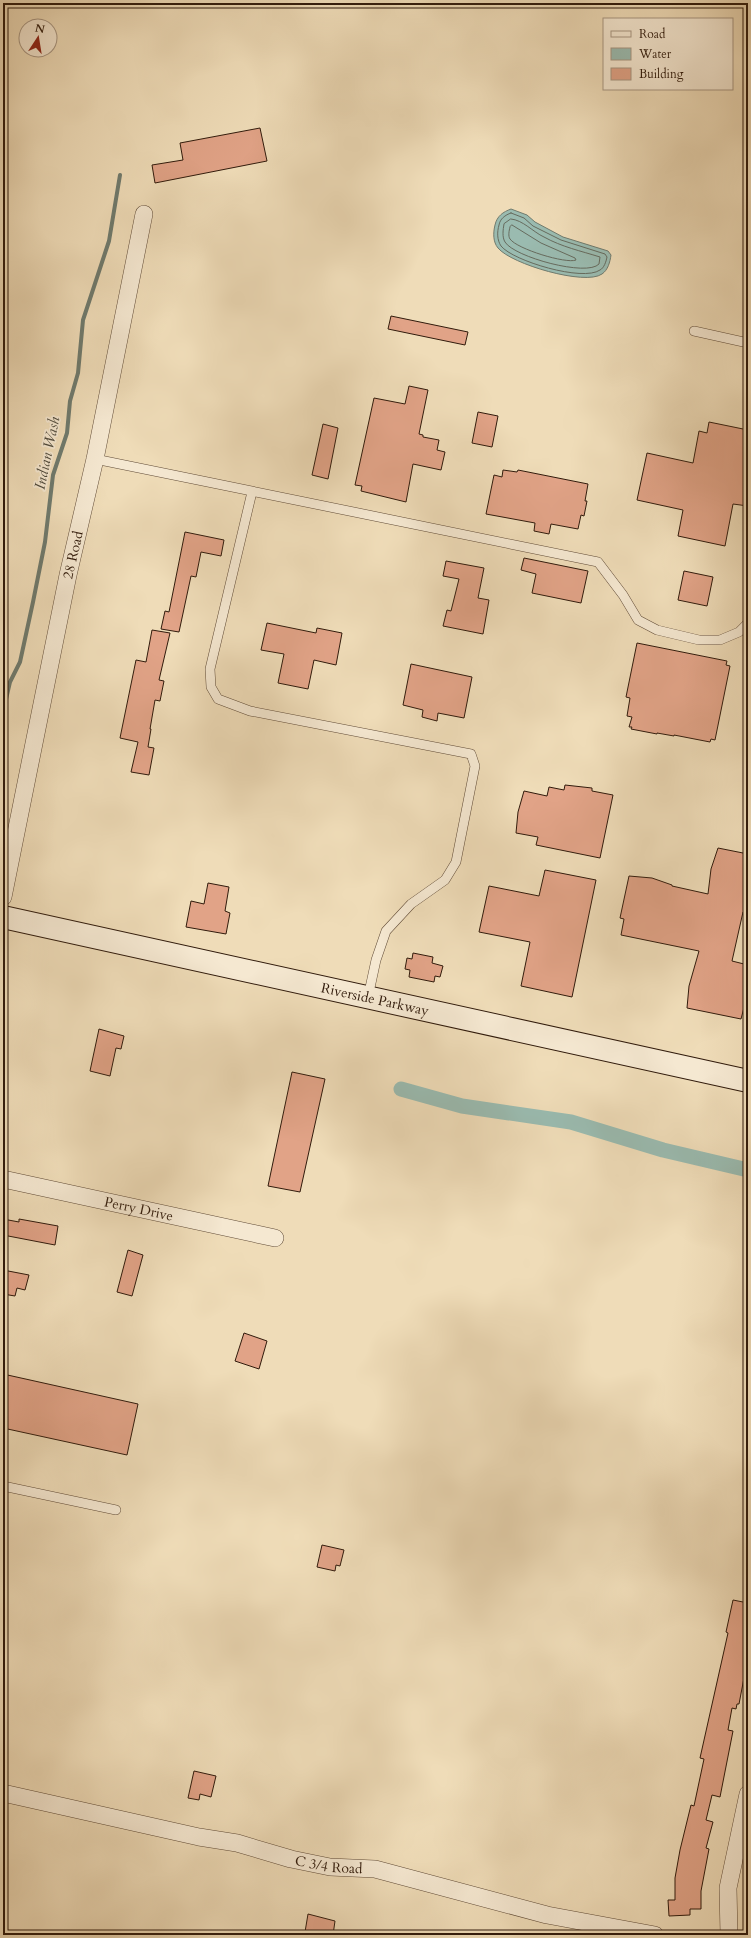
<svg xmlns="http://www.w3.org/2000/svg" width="751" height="1938" viewBox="0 0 751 1938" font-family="Cardo,serif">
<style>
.water{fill:#9abbb0;stroke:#707b6e}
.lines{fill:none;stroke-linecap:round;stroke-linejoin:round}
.shore{stroke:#666b5e;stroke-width:1}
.stream{stroke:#707b6e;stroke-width:4}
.canal{stroke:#9abbb0;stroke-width:15}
.building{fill:#e1a387;stroke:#311b0c}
.lane-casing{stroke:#604b37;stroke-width:10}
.street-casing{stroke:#604b37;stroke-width:18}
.secondary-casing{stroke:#311b0c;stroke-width:24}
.lane{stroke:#f5e8d1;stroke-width:9}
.street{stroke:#f5e8d1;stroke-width:17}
.secondary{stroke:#f5e8d1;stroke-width:22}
.labels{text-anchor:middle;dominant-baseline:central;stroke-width:3.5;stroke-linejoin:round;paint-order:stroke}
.street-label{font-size:14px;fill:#311b0c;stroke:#f5e8d1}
.water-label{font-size:15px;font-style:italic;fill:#504b3d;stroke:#f5e8d1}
</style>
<rect width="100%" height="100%" fill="#efdcb8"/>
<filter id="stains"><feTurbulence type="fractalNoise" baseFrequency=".005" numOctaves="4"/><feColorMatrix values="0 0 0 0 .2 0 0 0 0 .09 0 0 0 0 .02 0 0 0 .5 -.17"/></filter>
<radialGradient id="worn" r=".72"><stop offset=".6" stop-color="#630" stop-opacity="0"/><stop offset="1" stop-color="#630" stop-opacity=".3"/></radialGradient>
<!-- water -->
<path class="water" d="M511,209L527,215L535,222L563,237L608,251L611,255C610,262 608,270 602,274C585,286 511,264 498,248C493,242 493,233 495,225C497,216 503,212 511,209Z"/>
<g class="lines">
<!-- shore -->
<g class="shore">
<path d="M511,213L524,218L533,226L561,240L605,254L607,257C606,262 604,268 600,270C583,282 513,261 501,246C497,240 497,232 499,225C500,219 505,215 511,213Z"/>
<path d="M511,219C523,220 533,232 544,237C562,247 581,251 600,257L599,264C587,277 514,257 505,242C502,237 503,230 504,224Z"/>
<path d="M512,225L541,243L575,258L576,260C566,264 517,249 510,239C508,236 509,231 510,227Z"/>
</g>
<!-- stream -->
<path class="stream" d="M3,712L10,682L20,662L33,602L45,542L53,475L67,433L70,401L78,373L83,320L109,241L120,175"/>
<!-- canal -->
<path class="canal" d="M401,1089L462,1106L571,1122L663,1150L748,1170"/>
</g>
<!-- building -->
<g class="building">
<path d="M260,128L267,161L155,183L152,165L183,160L180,143Z"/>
<path d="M391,316L468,332L465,345L388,329Z"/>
<path d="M409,386L428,390L419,434L423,435V437L439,440L437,450L445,452L441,470L413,464L406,502L361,491L362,486L355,485L374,398L405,404Z"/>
<path d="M478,412L498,416L492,447L472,443Z"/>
<path d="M709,422L748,430V506L733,504L725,546L678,536L683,510L637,500L647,453L693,463L699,431L707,433Z"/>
<path d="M323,424L338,428L328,479L312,475Z"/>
<path d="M503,470L517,472L518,470L588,484L585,501H587L584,516L581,515L578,529L551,524L549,534L534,531L535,523L486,514L494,475L502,477Z"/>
<path d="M185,532L224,540L221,556L201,552L196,577L191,576L179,632L161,629L165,611L169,612Z"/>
<path d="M524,558L588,571L581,603L532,593L536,574L521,570Z"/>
<path d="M446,561L484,568L478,598L489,600L483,634L443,626L447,610L451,611L459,579L443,576Z"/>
<path d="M684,571L713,577L707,606L678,600Z"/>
<path d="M267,623L316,633L317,628L342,633L336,665L314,660L308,689L278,683L284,654L261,650Z"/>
<path d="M152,630L170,633L159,680L164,681L160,701L155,700L150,729H151L148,747L154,748L149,775L131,772L138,742L120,738L136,660L146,662Z"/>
<path d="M637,643L727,661L726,665L730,666L715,740L711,739L710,742L674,735V736L657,733V734L631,729L632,727H629L632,717L627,716L630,698L626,697Z"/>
<path d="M411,664L472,677L464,718L438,713L437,721L422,717L423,710L403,705Z"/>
<path d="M565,785L592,788V791L613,795L600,858L536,845L538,837L516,833L518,812L524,791L547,796L549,787L564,790Z"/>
<path d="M718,848L748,854V913L743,912L732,961L748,965V992L741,1019L687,1008L689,986L699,951L621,935L624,919L620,918L629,876L652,878L672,885V886L708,894L711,869Z"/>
<path d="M545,870L596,880L572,997L521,986L530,942L479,932L489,886L539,896Z"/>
<path d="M208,883L229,887L225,911L230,913L226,934L186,927L191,901L204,904Z"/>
<path d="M413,953L433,957L432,963L443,966L440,977L435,976L434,982L409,977L410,970L405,969L407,958L412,959Z"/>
<path d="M99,1029L124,1036L121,1049L116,1048L110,1076L90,1071Z"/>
<path d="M292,1072L325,1079L300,1192L268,1186Z"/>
<path d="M3,1219L19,1222V1219L58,1226L55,1245L3,1235Z"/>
<path d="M128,1250L143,1255L132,1296L117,1292Z"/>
<path d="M3,1270L29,1275L25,1290L17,1288L15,1296L3,1294Z"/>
<path d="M244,1333L267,1341L259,1369L235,1361Z"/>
<path d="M3,1374L138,1404L127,1455L3,1428Z"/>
<path d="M322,1545L344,1550L340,1566L336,1565L335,1571L317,1567Z"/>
<path d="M733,1600L748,1603V1657L739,1704H737L736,1709L732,1708L728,1730L733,1731L720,1797L712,1795L706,1820L713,1822L706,1848L709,1849L701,1891V1909H690V1915L669,1916L668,1900H675V1878L680,1850L691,1805L694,1806L704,1759L700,1758L728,1633L726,1632Z"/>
<path d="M194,1771L216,1776L211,1797L200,1794L199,1800L188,1798Z"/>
<path d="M308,1914L335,1921L333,1935L305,1932Z"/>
</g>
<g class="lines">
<defs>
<g id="lane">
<path d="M694,331L748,343"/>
<path d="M95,459L598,562L623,595L638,620L657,630L699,640H720L739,632L748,623"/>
<path d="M252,492L210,669L211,687L218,699L250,711L471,754L475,766L456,862L445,880L411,904L386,931L376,960L368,997"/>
<path d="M3,1486L116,1510"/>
</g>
<g id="street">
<path id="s1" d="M3,897L68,575L95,459L144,214"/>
<path id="s2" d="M3,1179L275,1238"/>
<path id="s3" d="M3,1793L199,1837L237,1843L291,1859L330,1867L375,1869L547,1915L655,1935"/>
<path d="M729,1935L728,1888L748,1794"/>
</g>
<g id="secondary">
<path id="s4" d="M3,917L748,1081"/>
</g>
</defs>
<!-- lane casing -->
<use href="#lane" class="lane-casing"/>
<!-- street casing -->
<use href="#street" class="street-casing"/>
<!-- secondary casing -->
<use href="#secondary" class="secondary-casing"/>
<!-- lane -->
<use href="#lane" class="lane"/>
<!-- street -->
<use href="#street" class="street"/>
<!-- secondary -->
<use href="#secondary" class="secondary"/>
</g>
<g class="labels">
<!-- street labels -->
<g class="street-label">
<text stroke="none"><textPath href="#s1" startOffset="349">28 Road</textPath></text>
<text stroke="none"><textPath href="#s4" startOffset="381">Riverside Parkway</textPath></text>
<text stroke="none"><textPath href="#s2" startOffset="139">Perry Drive</textPath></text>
<text stroke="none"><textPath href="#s3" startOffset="334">C 3/4 Road</textPath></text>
</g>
<!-- water labels -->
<g class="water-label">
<text transform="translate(47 453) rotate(-78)">Indian Wash</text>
</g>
</g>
<!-- margin -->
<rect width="751" height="1938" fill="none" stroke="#efdcb8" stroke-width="16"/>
<rect x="4" y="4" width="743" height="1930" fill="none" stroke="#311b0c" stroke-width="2"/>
<rect x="8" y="8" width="735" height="1922" fill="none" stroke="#311b0c"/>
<!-- legend -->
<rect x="603" y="18" width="130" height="72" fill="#f5e8d1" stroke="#a79682"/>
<rect x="611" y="31" width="20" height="6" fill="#f5e8d1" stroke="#a79682"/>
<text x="639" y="38" font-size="12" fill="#311b0c">Road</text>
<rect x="611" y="48" width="20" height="12" fill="#9abbb0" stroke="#a79682"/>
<text x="639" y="58" font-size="12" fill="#311b0c">Water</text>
<rect x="611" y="68" width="20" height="12" fill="#e1a387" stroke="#a79682"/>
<text x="639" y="78" font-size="12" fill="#311b0c">Building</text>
<!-- north arrow -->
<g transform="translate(38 38) rotate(12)"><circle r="19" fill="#f5e8d1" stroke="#a79682"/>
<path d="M0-3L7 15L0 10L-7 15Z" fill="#8f2418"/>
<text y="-6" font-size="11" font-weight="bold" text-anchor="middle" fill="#311b0c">N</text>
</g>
<rect width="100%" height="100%" filter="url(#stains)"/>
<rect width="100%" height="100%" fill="url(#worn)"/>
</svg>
